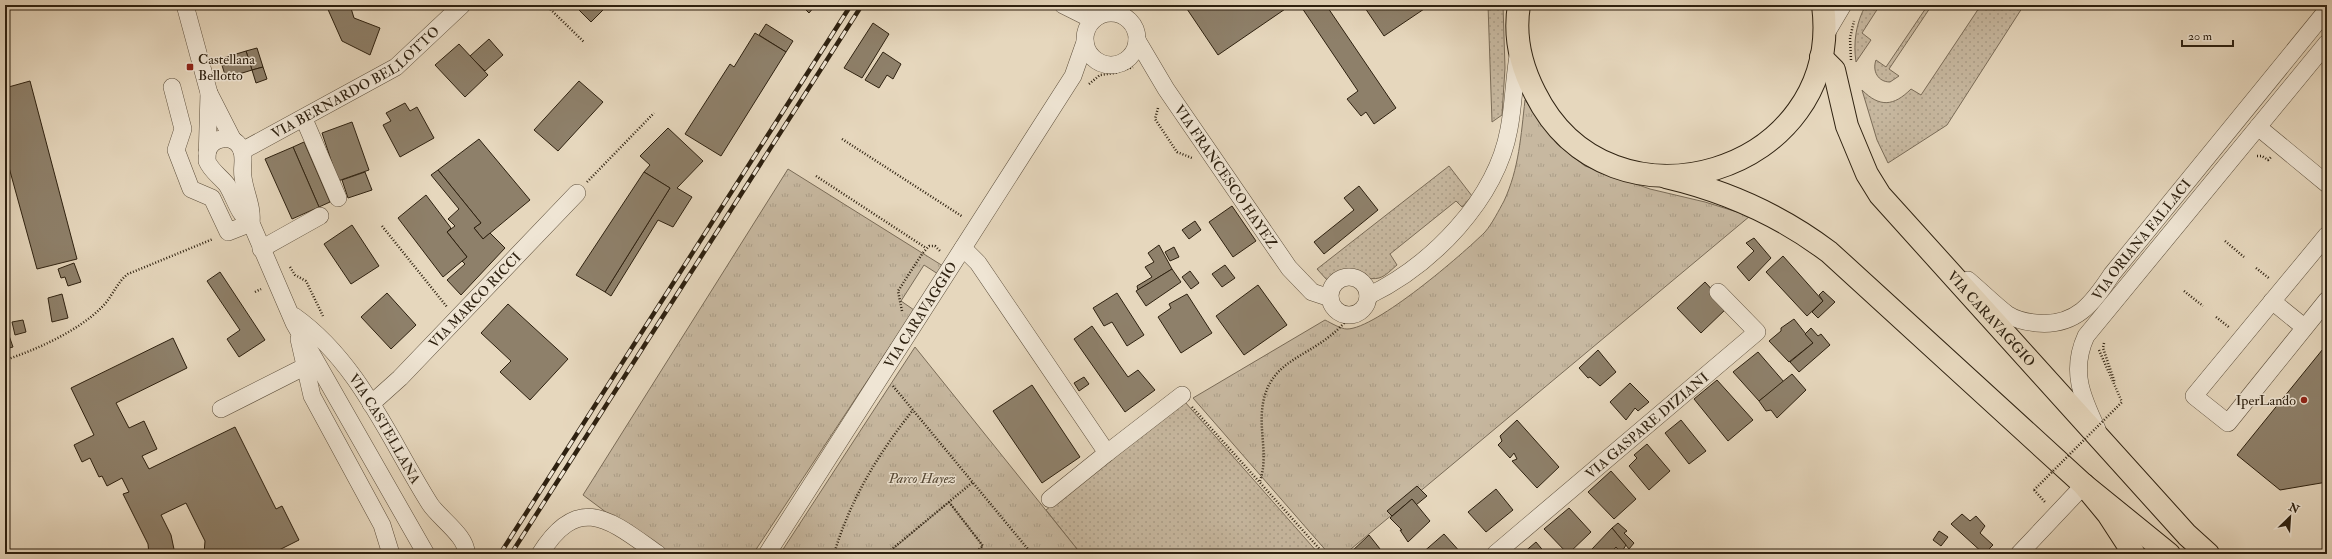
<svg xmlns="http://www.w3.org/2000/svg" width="2332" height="559" viewBox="0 0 2332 559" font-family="'IM FELL Double Pica',serif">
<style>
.grass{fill:url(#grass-dots);stroke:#7a6c58}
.park{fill:url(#park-tufts);stroke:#7a6c58}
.garden{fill:#c7b8a0;stroke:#7a6c58}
.building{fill:#8e806a;stroke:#2e2110}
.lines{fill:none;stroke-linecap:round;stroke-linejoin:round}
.minor-casing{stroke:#5c4e3b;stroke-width:18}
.major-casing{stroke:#2e2110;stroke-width:24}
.highway-casing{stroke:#2e2110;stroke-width:24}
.path{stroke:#2e2110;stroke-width:2.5;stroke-dasharray:1 2;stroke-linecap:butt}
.minor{stroke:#efe5d4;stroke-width:17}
.major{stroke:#e6d7bd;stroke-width:22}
.highway{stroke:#e6d7bd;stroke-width:22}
.rail-casing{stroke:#2e2110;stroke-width:4.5}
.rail{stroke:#efe5d4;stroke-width:3;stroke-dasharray:9;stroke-linecap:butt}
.path-bridge{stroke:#2e2110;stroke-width:2.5;stroke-dasharray:1 2;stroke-linecap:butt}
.poi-dot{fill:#8f2418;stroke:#efe5d4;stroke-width:1.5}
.labels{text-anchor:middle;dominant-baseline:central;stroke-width:3;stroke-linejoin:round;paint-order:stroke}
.poi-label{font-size:14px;fill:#2e2110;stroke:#efe5d4;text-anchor:start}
.street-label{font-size:14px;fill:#2e2110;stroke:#efe5d4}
.park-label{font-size:14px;font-style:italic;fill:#544734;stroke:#efe5d4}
</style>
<defs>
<pattern id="grass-dots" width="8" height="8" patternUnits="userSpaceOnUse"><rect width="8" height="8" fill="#c7b8a0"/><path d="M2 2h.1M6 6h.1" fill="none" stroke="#ab9e89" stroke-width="1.8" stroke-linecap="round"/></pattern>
<pattern id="park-tufts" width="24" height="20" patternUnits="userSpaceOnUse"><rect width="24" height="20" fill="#c7b8a0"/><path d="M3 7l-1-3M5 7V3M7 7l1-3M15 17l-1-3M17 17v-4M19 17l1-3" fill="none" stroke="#ab9e89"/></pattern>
</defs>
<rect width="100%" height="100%" fill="#e6d7bd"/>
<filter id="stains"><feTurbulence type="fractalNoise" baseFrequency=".005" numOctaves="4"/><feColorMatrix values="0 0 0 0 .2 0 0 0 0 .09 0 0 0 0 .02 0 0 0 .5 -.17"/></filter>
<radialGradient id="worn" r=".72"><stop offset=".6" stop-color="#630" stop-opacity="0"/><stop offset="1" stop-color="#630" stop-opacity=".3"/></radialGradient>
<!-- grass -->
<g class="grass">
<path d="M1488,5H1503L1505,68L1502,115L1492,122Z"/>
<path d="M1866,5H1880L1862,33L1871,40L1856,62C1853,43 1856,22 1866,5Z"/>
<path d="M1928,5H1932L1889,69L1899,76L1890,82C1878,82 1872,71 1876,60L1886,67Z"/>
<path d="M1981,5H2024L1947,125L1888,163L1877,140L1862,90C1880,108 1894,106 1911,89L1921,95Z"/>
<path d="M1449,166L1472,196L1462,207L1456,201L1390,254L1397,265C1392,269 1386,276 1379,278C1358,283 1352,258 1327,280L1317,269Z"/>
<path d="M1185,402L1319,554H1081L1046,510Z"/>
</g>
<!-- park -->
<g class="park">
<path d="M1525,100L1557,144L1585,166L1650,189L1705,202L1750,216L1345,554H1329L1193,398L1325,320C1331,323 1341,329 1347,329C1376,329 1463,254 1485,232C1492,224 1499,210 1504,201C1519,169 1521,135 1525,100Z"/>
<path d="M788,169L943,266L938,274L924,265L901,301L914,310L753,554H662L583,495Z"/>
<path d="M915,347L1081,554H780Z"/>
</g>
<!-- garden -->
<path class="garden" d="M949,502L983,546L973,554H887Z"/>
<!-- building -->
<g class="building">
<path d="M326,5H350L354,18L380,28L370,55L342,41Z"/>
<path d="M574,5H598L603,10L591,22Z"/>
<path d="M801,5H812L814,7L809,13Z"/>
<path d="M1192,5H1291L1218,55L1187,9Z"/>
<path d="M1300,5H1326L1396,108L1374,124L1366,112L1361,116L1347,99L1358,91Z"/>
<path d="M1363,5H1430L1384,36Z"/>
<path d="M873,23L889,34L862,78L844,68Z"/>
<path d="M766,24L793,41L786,52L759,35Z"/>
<path d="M755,33L786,52L721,156L685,134L730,64L734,67Z"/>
<path d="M489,39L503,55L485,71L470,56Z"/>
<path d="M459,44L488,75L465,97L435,65Z"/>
<path d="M257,48L263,67L252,70L246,51Z"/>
<path d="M246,51L252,70L226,78L220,59Z"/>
<path d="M883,52L901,64L893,79L887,75L879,88L865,80Z"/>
<path d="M263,67L267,79L256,83L252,70Z"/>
<path d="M30,81L77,259L37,269L5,153V88Z"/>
<path d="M579,81L603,102L558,151L534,130Z"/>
<path d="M405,103L410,111L417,107L434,138L400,157L383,125L391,121L386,113Z"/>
<path d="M352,122L369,170L338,181L322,133Z"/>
<path d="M668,128L703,161L677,188L692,197L673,227L658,220L611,296L605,292L670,188L644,172L650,165L640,156Z"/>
<path d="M479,139L530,200L483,239L474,228L481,223L438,170Z"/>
<path d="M304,142L330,202L319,207L293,147Z"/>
<path d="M293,147L319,207L292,219L265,159Z"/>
<path d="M438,170L481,223L474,228L483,239L490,233L505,248L461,295L447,280L465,264L462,261L467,257L447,232L455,226L448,219L459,209L431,175Z"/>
<path d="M365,172L372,190L348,198L342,180Z"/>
<path d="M644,172L670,188L605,292L576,275Z"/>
<path d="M1359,186L1378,210L1324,254L1314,242L1354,210L1344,198Z"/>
<path d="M426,195L451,228L447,232L467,257L443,277L398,218Z"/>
<path d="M1232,206L1256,241L1233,257L1209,222Z"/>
<path d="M1195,221L1201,230L1189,239L1182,230Z"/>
<path d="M352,225L379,266L351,284L324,244Z"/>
<path d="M1754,238L1771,258L1749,281L1737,267L1754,251L1746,243Z"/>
<path d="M1159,245L1172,269L1138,290L1137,286L1152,277L1145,267L1154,262L1148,253Z"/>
<path d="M1174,247L1179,257L1170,261L1165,252Z"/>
<path d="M1783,256L1823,301L1807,316L1766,272Z"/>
<path d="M74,263L81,282L68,286L65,277L61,278L58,269Z"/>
<path d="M1225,265L1235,278L1222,287L1212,274Z"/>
<path d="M1172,269L1181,282L1146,306L1136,291Z"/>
<path d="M1190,271L1199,283L1191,289L1182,277Z"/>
<path d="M220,272L265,340L239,357L227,339L240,330L207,281Z"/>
<path d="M1705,282L1728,307L1701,333L1677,308Z"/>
<path d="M1258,285L1287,325L1244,355L1216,316Z"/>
<path d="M1823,291L1835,302L1818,318L1812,312L1823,301L1819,295Z"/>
<path d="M387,293L416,325L391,349L361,317Z"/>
<path d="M1117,293L1144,335L1127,346L1112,322L1104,326L1093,308Z"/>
<path d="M62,294L68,318L52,322L48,298Z"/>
<path d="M1187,294L1212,333L1181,353L1158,317L1171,308L1169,304Z"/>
<path d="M508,304L568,359L530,400L500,372L511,361L481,333Z"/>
<path d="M1794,319L1813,343L1789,362L1769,341L1781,331V328Z"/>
<path d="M23,320L26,332L15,335L12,322Z"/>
<path d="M5,324L13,347L5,349Z"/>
<path d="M1092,326L1128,377L1138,370L1155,390L1125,412L1074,339Z"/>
<path d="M1811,328L1818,336L1821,334L1830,345L1799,372L1790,362L1813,343L1805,334Z"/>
<path d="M173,338L187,368L116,403L129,428L144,421L157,449L142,456L149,469L235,427L276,509L282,506L299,540L271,554H204L205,541L186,503L161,515L171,535L175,554H149L148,544L123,494L129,492L122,478L107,486L102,476L99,477L90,458L82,462L74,445L94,435L71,388Z"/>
<path d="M2327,344V482L2280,490L2237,455Z"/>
<path d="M1598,350L1616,372L1600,386L1590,377L1588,378L1579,368Z"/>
<path d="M1758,352L1784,382L1759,401L1733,372Z"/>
<path d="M1792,374L1806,390L1777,418L1771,410L1766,411L1759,401Z"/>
<path d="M1084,377L1089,384L1079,391L1074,383Z"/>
<path d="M1717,380L1753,420L1728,441L1694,399Z"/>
<path d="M1630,383L1649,402L1638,411L1635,408L1626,420L1610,402Z"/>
<path d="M1032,385L1080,457L1042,483L993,411Z"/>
<path d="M1517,420L1559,467L1537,488L1512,461L1517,459L1514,453L1510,458L1498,445L1502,441L1500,436Z"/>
<path d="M1681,420L1706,451L1689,464L1665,433Z"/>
<path d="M1647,444L1670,471L1649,490L1629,466L1637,458L1634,455Z"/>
<path d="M1611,471L1636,499L1614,519L1588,492Z"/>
<path d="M1417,486L1427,496L1416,505L1412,499L1392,516L1387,511Z"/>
<path d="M1496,489L1513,510L1486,532L1468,512Z"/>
<path d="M1412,499L1430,521L1408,542L1400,530H1402L1390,518Z"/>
<path d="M1569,508L1591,532L1568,554L1544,529Z"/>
<path d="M1962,514L1970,521L1976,516L1985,526L1980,533L1993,545L1984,554L1951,524Z"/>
<path d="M1618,523L1627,531L1624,533L1634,543L1629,549L1612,528Z"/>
<path d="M1612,528L1626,545L1621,553L1616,547L1610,554H1597L1592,549Z"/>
<path d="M1939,531L1948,537L1941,546L1933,540Z"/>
<path d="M1444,534L1462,554H1421Z"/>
<path d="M1369,535L1384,554H1349Z"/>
<path d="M1536,542L1546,554H1522Z"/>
</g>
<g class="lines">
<defs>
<g id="minor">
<path d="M185,5L209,93L233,140"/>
<path d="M1063,5L1093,20"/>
<circle cx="1111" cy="39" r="26"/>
<path d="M1824,37L1843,5"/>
<path id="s1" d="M1137,40L1166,89L1289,268L1312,292L1330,298"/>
<path d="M172,87L183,129L176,150L191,189L212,198L228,232L251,223"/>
<path d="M209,93L207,161C211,171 221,177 227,185C235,198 238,213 250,223"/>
<path d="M304,119L338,198"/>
<path d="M2258,127L2327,184"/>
<path id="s2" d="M242,151L396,67L462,5"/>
<path d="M207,153C209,145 214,140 222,139C229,137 237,141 240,147C246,156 241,167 243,177C245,193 253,207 251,223L294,323L426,554"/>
<path d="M2327,235L2194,396L2228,423L2327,300"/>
<path d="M963,248L978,263L1107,453L1182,395"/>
<path d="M261,249L320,216"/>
<circle cx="1349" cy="296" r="19"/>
<path id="s3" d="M1968,280C1981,291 1994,304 2007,314C2016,320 2026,322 2036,323C2076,327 2093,303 2112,274L2327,10"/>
<path d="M1368,296C1432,265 1496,200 1509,129C1514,103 1514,76 1519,50"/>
<path d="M2272,301L2304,327"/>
<path id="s4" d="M294,316C359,362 389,439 430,504C439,518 468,537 466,554"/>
<path d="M299,339L312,396L382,525L391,554"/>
<path id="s5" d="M371,404L400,378L577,193"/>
<path d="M221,409L304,367"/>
<path d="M2097,429C2082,397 2070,371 2086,336L2327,43"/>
<path d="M1050,499L1107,453"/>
<path d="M540,554C579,491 611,521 658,554"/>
<path id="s6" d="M767,554L1073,76L1085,42"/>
<path id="s7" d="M1495,554L1757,332L1718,292"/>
<path d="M2019,554L2084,485"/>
</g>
<g id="major">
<path d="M1519,5C1514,35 1521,66 1535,93C1610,244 1845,173 1823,5"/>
<path id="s8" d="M1821,57L1834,70L1847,126L1867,174L1880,195L2187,535L2208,554"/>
<path d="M1666,177C1726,191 1780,215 1829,252L2084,485L2169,554"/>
</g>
<path id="highway" d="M2084,485L2108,514L2134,554"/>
</defs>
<!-- minor casing -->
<use href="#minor" class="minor-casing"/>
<!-- major casing -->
<use href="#major" class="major-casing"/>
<!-- highway casing -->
<use href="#highway" class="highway-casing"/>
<!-- path -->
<g class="path">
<path d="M546,5L584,42"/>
<path d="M1851,60L1850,38L1854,21"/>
<path d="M1089,84L1100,75L1115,73L1133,67"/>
<path d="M1158,108L1155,119L1177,152L1192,158"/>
<path d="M842,139L963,217"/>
<path d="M2257,156H2262L2268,160L2271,157"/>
<path d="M816,176L926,248"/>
<path d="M587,182L654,113"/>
<path d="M382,226L447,307"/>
<path d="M2225,241L2244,257"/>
<path d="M290,267L295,275L306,281L323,316"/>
<path d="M2256,268L2270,279"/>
<path d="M2184,291L2203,306"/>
<path d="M255,292L261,289"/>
<path d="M902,311L898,291L922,254L929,246H935L941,252"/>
<path d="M2216,317L2230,328"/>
<path d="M2104,343L2103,348L2115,383"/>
<path d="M2099,350L2122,402"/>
<path d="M5,360C36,350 78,331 101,308C112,298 116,283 128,274L213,239"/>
<path d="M893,386L1032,554"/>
<path d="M1192,407L1324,554"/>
<path d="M1260,481C1268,457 1260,436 1262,411C1266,364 1300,360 1330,336C1338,330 1345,322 1352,315"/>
<path d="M2034,490L2045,502"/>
<path d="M949,502L983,546L973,554"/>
<path d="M834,554C850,500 878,454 913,410"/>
<path d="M886,554L973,482"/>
</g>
<!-- minor -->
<use href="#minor" class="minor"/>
<!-- major -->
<use href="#major" class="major"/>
<!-- highway -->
<use href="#highway" class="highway"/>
<defs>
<g id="rail">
<path d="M500,554L851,5"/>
<path d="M511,554L862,5"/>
</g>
</defs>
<!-- rail casing -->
<use href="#rail" class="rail-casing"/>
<!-- rail -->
<use href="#rail" class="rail"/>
<!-- path-bridge -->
<path class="path-bridge" d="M2034,490L2122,402"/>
</g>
<!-- markers -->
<g class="poi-dot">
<rect x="186" y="63" width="8" height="8" rx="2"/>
<circle cx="2304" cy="400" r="4"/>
</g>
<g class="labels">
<!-- poi labels -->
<g class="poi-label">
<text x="198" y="59">Castellana<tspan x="198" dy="16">Bellotto</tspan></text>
<text x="2296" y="400" text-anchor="end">IperLando</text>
</g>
<!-- street labels -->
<g class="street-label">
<text stroke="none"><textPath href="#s2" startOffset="133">VIA BERNARDO BELLOTTO</textPath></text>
<text stroke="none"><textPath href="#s1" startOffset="163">VIA FRANCESCO HAYEZ</textPath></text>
<text stroke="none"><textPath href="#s3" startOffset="224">VIA ORIANA FALLACI</textPath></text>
<text stroke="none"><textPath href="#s5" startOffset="147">VIA MARCO RICCI</textPath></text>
<text stroke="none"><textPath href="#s6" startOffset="284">VIA CARAVAGGIO</textPath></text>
<text stroke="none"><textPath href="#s8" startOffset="319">VIA CARAVAGGIO</textPath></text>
<text stroke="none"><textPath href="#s7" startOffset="199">VIA GASPARE DIZIANI</textPath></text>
<text stroke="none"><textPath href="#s4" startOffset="146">VIA CASTELLANA</textPath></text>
</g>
<!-- park labels -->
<g class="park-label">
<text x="922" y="478">Parco Hayez</text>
</g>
</g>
<!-- margin -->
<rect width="2332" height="559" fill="none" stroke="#e6d7bd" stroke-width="20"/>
<rect x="6" y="6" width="2320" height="547" fill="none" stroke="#2e2110" stroke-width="2"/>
<rect x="10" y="10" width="2312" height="539" fill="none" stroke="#2e2110"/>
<!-- north arrow -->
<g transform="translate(2290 517) rotate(25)" stroke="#efe5d4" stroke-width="3" paint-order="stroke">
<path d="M0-3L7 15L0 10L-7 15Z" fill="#2e2110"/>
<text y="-6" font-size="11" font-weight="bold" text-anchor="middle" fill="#2e2110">N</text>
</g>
<!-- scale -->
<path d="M2182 40v6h51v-6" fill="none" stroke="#2e2110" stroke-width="2"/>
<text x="2188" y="40" font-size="12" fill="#2e2110" stroke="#efe5d4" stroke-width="3" paint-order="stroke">20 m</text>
<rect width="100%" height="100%" filter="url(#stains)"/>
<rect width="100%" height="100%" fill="url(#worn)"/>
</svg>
